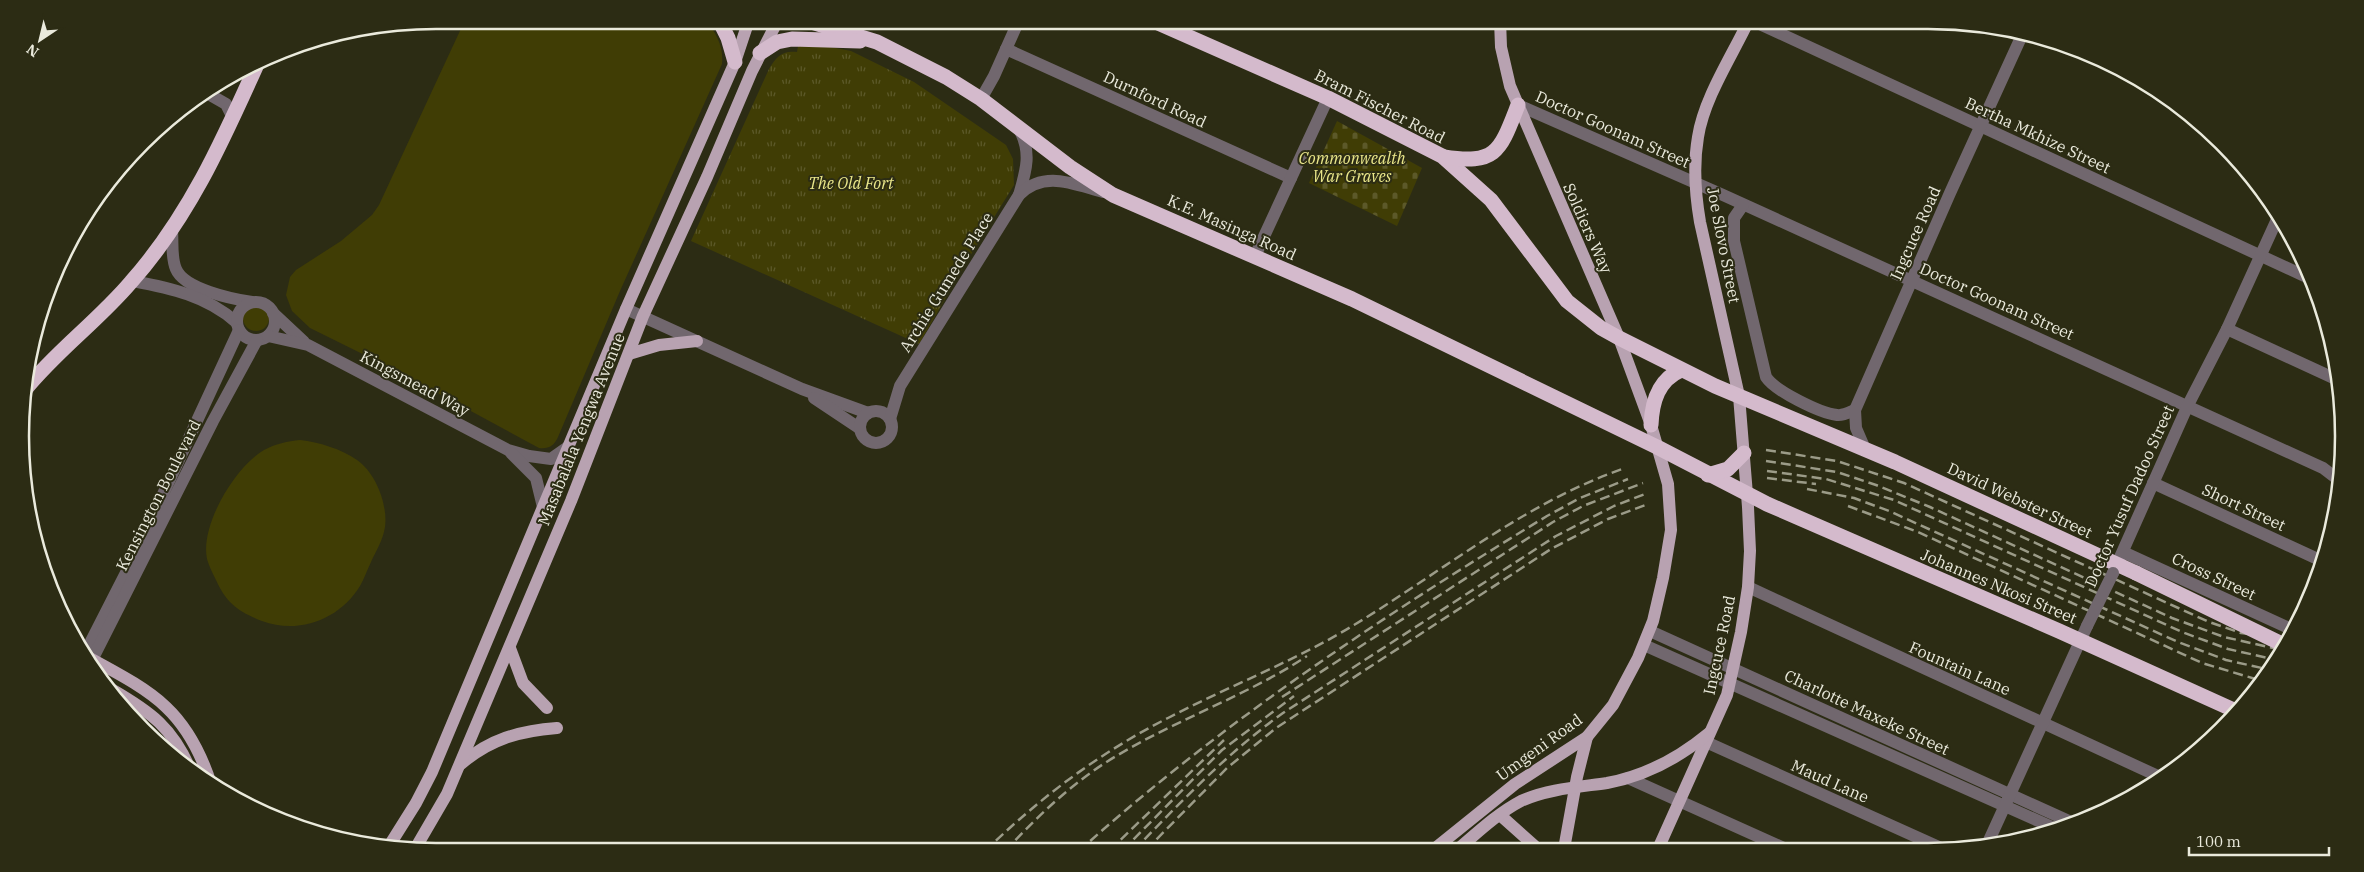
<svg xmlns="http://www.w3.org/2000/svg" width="2364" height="872" viewBox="0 0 2364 872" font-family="'IBM Plex Serif',serif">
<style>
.grass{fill:url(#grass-tufts)}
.cemetery{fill:url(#cemetery-stones)}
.garden{fill:#403d05}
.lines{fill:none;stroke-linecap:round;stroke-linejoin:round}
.minor{stroke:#71676e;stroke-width:12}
.major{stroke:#b8a2b1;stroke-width:12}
.highway{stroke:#d4bacc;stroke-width:15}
.rail{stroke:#9b9b88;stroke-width:2.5;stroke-dasharray:10 5;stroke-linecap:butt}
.minor-bridge{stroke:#71676e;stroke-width:12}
.highway-bridge{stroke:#d4bacc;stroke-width:15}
.labels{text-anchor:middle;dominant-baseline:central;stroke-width:4;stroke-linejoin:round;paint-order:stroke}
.street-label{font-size:16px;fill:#eaeadc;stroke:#2c2c14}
.park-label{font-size:16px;font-style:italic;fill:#eae78a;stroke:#2c2c14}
.rim{fill:none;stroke:#eaeadc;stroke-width:2.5}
</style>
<defs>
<pattern id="grass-tufts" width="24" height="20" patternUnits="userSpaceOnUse" patternTransform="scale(1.25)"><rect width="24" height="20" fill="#403d05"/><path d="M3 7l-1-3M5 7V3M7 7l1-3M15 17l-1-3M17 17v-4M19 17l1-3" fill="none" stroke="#5c5929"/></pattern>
<pattern id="cemetery-stones" width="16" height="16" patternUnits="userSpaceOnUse" patternTransform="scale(1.25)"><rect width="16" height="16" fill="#403d05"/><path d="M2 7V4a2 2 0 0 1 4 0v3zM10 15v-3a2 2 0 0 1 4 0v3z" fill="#5c5929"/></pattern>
</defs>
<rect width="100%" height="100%" fill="#2c2c14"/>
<!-- grass -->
<path class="grass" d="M799,41L851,51L914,82L1006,145L1013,159L1014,185L967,261L919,344L691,241L769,69C776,57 782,50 797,52Z"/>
<!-- cemetery -->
<path class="cemetery" d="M1337,121L1422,168L1397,226L1309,183Z"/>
<!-- garden -->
<g class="garden">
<path d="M465,20H706C716,33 724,47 722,64L620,291L558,437C554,446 549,449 539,448L397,371L310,328L292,311L286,295L290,277L296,270L341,241L372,215L379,205Z"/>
<circle cx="256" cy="318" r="13"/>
<path d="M300,440C319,442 341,449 357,460C376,473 388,505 385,527C383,540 376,551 371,562C367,570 364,579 360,586C340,619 299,635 262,621C239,612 226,603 216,580C213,574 209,566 207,559C200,525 235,467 264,450C275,444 288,441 300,440Z"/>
</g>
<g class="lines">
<!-- minor -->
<g class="minor">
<path d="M1751,20L2311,279"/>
<path d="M1006,49L1291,178"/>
<path d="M205,92L226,104L233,118"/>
<path d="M981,99L994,76L1019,20"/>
<path d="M1518,105L1723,195L2323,468L2340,481"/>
<path d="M1019,129C1032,152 1026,171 1019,195"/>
<path d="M1743,205L1734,218V241L1766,377C1775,391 1820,413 1837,415C1843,416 1850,412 1855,410"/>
<path d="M172,231C173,243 171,258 176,269C184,289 232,299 252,302"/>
<path d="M1255,256L1328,98"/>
<path d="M133,281C170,288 207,296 236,322"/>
<circle cx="256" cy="321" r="19"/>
<path d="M626,309L802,389L868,413"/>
<path d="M273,313L304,342"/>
<path d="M2227,329L2340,381"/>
<path d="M268,336L308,345L508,450L529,456L551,459L568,447"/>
<path d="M814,398L859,428"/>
<circle cx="876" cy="427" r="16"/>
<path d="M890,419L900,386L1019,195C1044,170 1073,184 1103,192"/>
<path d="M1865,449L1856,428L1855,410L1950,193L2023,33"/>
<path d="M511,453L536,478L543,507"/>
<path d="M2153,483L2322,561"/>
<path d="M2123,552L2291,629"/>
<path d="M2113,573L2188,405L2227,329L2279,215"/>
<path d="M1748,587L2160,777"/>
<path d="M1650,631L2071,822"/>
<path d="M1644,645L2052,827"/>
<path d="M84,655L133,559L239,330"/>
<path d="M89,666L213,421L257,340"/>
<path d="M1706,742L1941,848"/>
<path d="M1628,778L1786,849"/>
<path d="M1986,847L2087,626"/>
</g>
<!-- major -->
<g class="major">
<path d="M629,354L659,345L697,341"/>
<path d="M510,648L523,683L547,708"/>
<path d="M84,655C150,691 186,707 211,784"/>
<path d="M111,689C151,712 173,728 191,771"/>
<path d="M461,764C490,739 519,731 557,728"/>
<path d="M1500,815L1538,849"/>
<path d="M389,846L416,803L432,772L626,309L735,62L749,20"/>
<path d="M415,849L447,794L571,501L643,316L707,177L752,71L778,20"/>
<path d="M1564,849L1577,777L1587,737"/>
<path d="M1658,849L1727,695L1741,632L1748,587L1750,551L1748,507L1739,396L1700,222C1695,193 1693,166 1698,137C1704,98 1732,56 1749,20"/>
<path d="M1433,850L1515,784L1587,737L1613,705L1638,658L1653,621L1663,578L1671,530L1668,484L1651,425L1619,338L1510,86L1501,47L1500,20"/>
<path d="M1457,850C1477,833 1498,813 1521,801C1547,789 1579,787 1607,783C1645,776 1680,757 1709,733"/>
</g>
<!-- highway -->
<g class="highway">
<path d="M719,20L728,38L735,62"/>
<path d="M805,20L877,42L946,77L981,99L1070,167L1113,195L1352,299L1657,447L1767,504L2059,631L2236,711"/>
<path d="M1151,20L1328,98L1442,156L1491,200L1567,301L1601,328L1619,338L1715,386L1895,462L2136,573"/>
<path d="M760,53L777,42L792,39L860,41"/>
<path d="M1444,157C1497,165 1500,151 1518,105"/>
<path d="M24,391C56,351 98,321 131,282C189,217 223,140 258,62"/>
<path d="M1651,425C1652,402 1658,380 1681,370"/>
<path d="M1708,475L1728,469L1744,453"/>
</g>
<!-- rail -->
<g class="rail">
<path d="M1766,450L1837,461L1904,483L2209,622L2241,633L2287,639"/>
<path d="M1766,461L1837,472L1876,485L1930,507L2172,618L2224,637L2282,650"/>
<path d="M1767,471L1826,479L1894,500L2182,632L2228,649L2277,660"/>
<path d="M1767,478L1816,484"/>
<path d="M1807,489L1854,498L1889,511L2178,642L2226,660L2271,670"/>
<path d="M1848,506L1918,532L2202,663L2262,681"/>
<path d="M1282,697L1553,522L1583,506L1643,483"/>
<path d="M1110,850L1224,740"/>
<path d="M1123,850L1222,750L1294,696"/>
<path d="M1134,850C1181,802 1227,753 1283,713L1556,536L1614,506L1645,494"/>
<path d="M1146,850L1227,768L1276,728L1551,549L1608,519L1648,504"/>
<path d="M985,851C1041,797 1099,753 1168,718C1229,686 1295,661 1354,625C1443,571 1526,502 1625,468"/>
<path d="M1005,851C1040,814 1075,780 1118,755C1180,718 1248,695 1307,656"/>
<path d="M1079,851C1222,722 1383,616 1547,516L1580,498L1628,479"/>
</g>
<!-- minor-bridge -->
<path class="minor-bridge" d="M2087,626L2113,573"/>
<!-- highway-bridge -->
<path class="highway-bridge" d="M2136,573L2284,645"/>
</g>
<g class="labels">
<!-- street labels -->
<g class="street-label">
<text transform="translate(1155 99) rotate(25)">Durnford Road</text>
<text transform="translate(1380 106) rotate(27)">Bram Fischer Road</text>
<text transform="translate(1613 129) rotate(24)">Doctor Goonam Street</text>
<text transform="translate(2038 135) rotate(25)">Bertha Mkhize Street</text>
<text transform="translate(1232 227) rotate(24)">K.E. Masinga Road</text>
<text transform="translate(1588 228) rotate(66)">Soldiers Way</text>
<text transform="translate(1915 233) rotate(-66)">Ingcuce Road</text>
<text transform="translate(1724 245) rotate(79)">Joe Slovo Street</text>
<text transform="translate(946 282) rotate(-58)">Archie Gumede Place</text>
<text transform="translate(1997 301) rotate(24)">Doctor Goonam Street</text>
<text transform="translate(415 383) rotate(28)">Kingsmead Way</text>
<text transform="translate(581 429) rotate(-68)">Masabalala Yengwa Avenue</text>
<text transform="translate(158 495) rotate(-63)">Kensington Boulevard</text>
<text transform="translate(2129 496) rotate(-66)">Doctor Yusuf Dadoo Street</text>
<text transform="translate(2020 500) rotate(25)">David Webster Street</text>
<text transform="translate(2244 507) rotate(25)">Short Street</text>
<text transform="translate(2214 576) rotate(25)">Cross Street</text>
<text transform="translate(1999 586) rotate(23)">Johannes Nkosi Street</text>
<text transform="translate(1719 645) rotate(-78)">Ingcuce Road</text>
<text transform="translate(1960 668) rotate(24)">Fountain Lane</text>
<text transform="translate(1867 712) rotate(25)">Charlotte Maxeke Street</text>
<text transform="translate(1539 747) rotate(-36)">Umgeni Road</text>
<text transform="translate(1830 781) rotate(24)">Maud Lane</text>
</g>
<!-- park labels -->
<g class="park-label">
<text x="1352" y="158">Commonwealth<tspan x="1352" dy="18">War Graves</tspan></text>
<text x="851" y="183">The Old Fort</text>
</g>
</g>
<!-- crop -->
<path d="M0 0H2364V872H0ZM436 29H1928A407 407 0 0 1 2335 436V436A407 407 0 0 1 1928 843H436A407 407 0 0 1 29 436V436A407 407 0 0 1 436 29Z" fill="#2c2c14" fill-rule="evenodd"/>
<path class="rim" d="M436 29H1928A407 407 0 0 1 2335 436V436A407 407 0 0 1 1928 843H436A407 407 0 0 1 29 436V436A407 407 0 0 1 436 29Z"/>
<!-- north arrow -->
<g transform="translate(40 40) rotate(215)" stroke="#2c2c14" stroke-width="4" paint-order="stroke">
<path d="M0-4L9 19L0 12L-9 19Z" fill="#eaeadc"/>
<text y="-8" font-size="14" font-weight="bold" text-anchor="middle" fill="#eaeadc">N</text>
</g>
<!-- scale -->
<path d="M2189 847v8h140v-8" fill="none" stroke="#eaeadc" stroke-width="2.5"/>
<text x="2196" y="847" font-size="15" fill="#eaeadc" stroke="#2c2c14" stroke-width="4" paint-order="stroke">100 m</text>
</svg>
